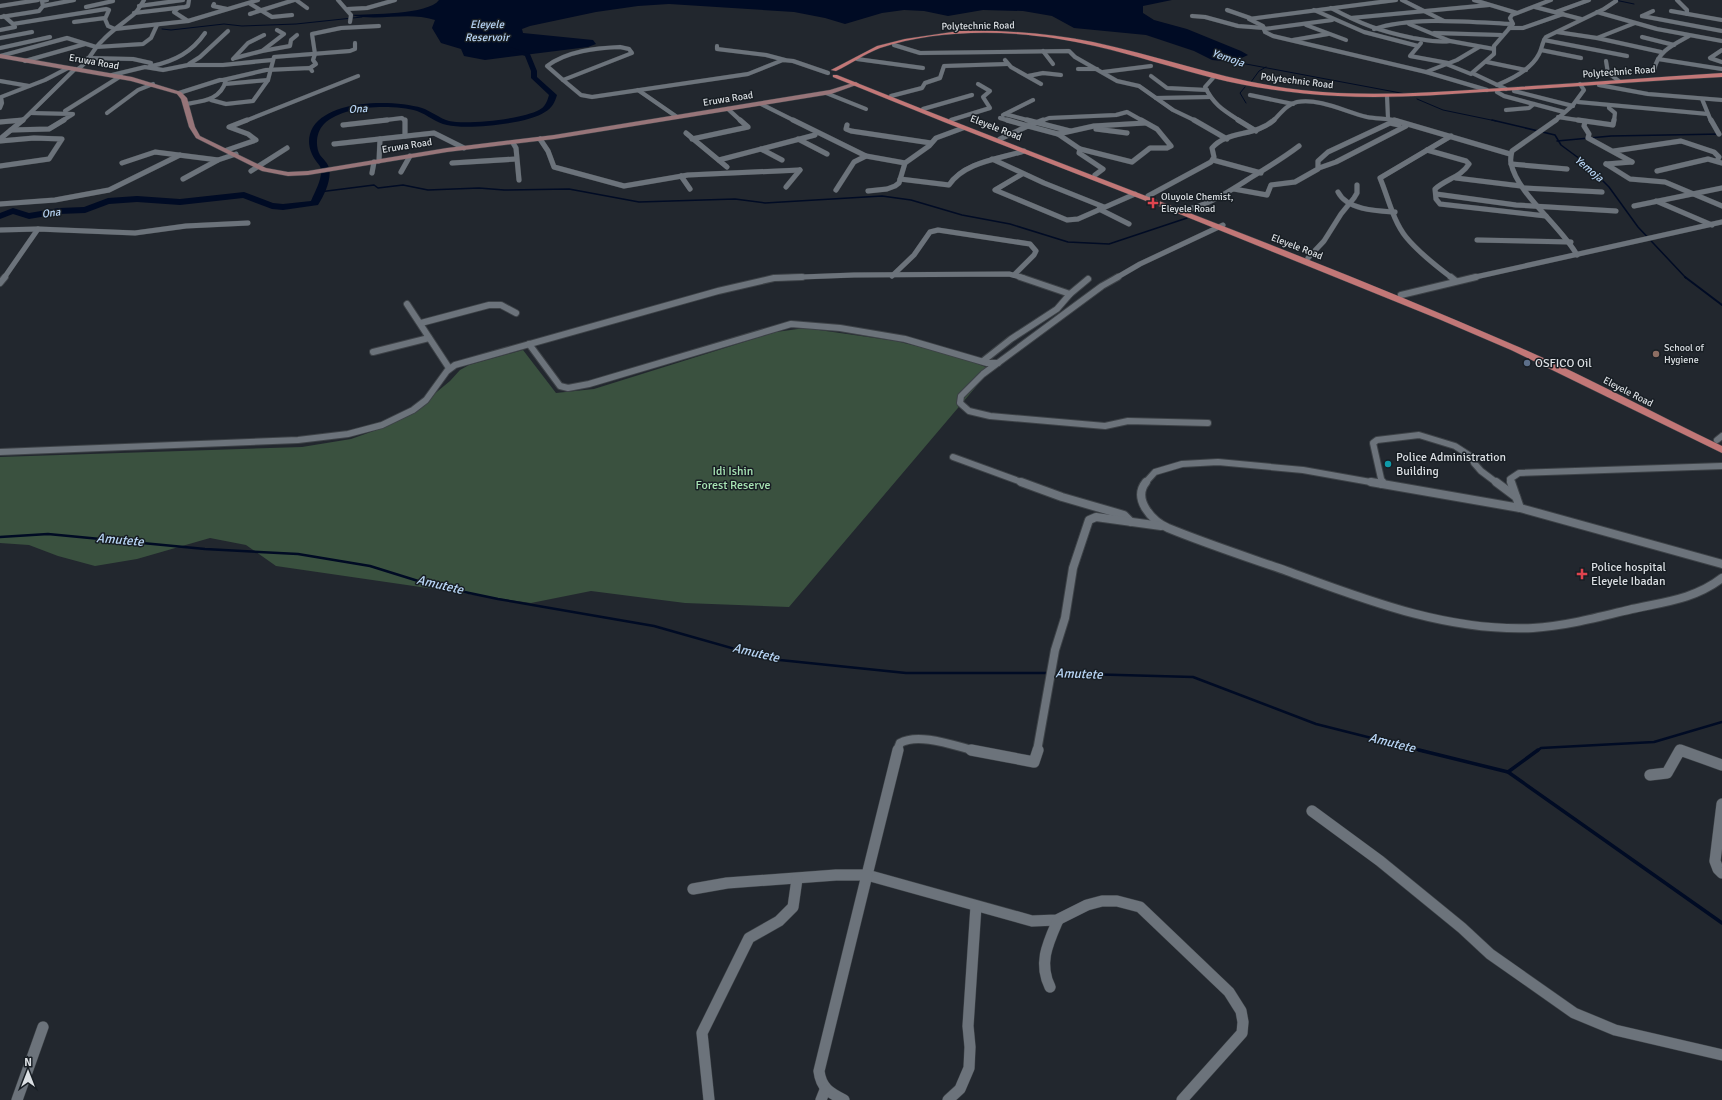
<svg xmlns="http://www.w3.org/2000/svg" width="1722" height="1100" viewBox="0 0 1722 1100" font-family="Signika,sans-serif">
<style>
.green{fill:#3a513f}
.water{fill:#000b24}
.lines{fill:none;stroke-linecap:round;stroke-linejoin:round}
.stream-far4{stroke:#000b24;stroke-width:1}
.stream-far3{stroke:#000b24;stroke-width:1.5}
.stream-far2{stroke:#000b24;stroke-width:2}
.stream-far1{stroke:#000b24;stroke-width:2.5}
.stream{stroke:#000b24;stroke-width:3.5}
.river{fill:#000b24;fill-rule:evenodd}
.minor-far4-casing{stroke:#3d4247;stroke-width:4.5}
.minor-far3-casing{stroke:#3d4247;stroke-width:5.5}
.minor-far2-casing{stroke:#3d4247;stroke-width:8}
.minor-far1-casing{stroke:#3d4247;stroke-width:10}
.minor-casing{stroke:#3d4247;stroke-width:12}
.secondary-casing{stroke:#3d4247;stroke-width:1}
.primary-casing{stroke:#3d4247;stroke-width:1}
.minor-far4{stroke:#6c737b;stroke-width:4}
.minor-far3{stroke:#6c737b;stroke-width:5}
.minor-far2{stroke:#6c737b;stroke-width:6}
.minor-far1{stroke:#6c737b;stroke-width:8}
.minor{stroke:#6c737b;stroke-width:11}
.secondary{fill:#977579;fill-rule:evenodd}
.primary{fill:#c27777;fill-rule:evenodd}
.health-dot{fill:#e0444e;stroke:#181e24;stroke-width:1.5}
.education-dot{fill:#8d6e63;stroke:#181e24;stroke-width:1.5}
.service-dot{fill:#5c6f8a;stroke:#181e24;stroke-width:1.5}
.culture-dot{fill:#0f9aa8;stroke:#181e24;stroke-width:1.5}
.labels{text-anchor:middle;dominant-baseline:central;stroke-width:3;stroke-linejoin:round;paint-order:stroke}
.far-street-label{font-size:10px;fill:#dbdfe3;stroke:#181e24}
.far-poi-label{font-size:10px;fill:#dbdfe3;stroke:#181e24;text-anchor:start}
.far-water-label{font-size:11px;font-style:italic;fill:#b8d5f5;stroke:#181e24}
.poi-label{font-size:12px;fill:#dbdfe3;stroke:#181e24;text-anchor:start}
.park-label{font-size:12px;fill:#a8e4b4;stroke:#181e24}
.water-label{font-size:13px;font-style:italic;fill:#b8d5f5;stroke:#181e24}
</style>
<rect width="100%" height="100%" fill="#22272e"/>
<!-- green -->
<path class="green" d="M805,328L896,341L957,356L991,369L789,607L685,603L591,591L531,603L276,566L246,545L210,538L137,559L95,566L58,556L29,545L0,543V457L302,447L351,439L382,428L410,414L450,381L460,370L469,365L523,350L556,393L594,389L776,332Z"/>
<!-- water -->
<path class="water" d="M439,0H1172L1143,6V13L1154,20L1187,29L1241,51L1248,55L1233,62L1212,60L1194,51L1146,35L1074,28L1052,16L1023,11L983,10L948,16L924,11L904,10L882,13L845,24L825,18L794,12L669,4L638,6L596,12L530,26L522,29L523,33L593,40L596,44L588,47L485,60L464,56L461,49L441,43L432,28L435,20C407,11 379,22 351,15C370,14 428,15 439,0Z"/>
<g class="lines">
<!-- stream-far4 -->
<g class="stream-far4">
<path d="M1615,0L1634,4"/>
<path d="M162,29L171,30L224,24L242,26L296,24L362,17"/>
<path d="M1230,61L1406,94"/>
<path d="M1251,82L1259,71L1266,67"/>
<path d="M1245,87L1240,93L1246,103"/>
<path d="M1417,99L1443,110L1496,121"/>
</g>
<!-- stream-far3 -->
<g class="stream-far3">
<path d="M1492,120L1555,135L1561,145L1584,162L1609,187L1638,227L1686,278"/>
<path d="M1557,141L1611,136L1722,134"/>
<path d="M319,192L374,185L378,188L403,185L428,190L479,188L504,190L569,189L639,202L735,199L765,203L882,196L911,200L962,215L1010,224L1068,242L1109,244L1187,218"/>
</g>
<!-- stream-far2 -->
<path class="stream-far2" d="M1685,277L1722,305"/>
<!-- stream-far1 -->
<g class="stream-far1">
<path d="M0,537L48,534L205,549L298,554L370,566L431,585L498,599L654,626L770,659L906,673H1046L1193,677L1316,724L1423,751"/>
<path d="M1537,751L1541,748L1654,742L1722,722"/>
</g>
<!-- stream -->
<g class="stream">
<path d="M1419,750L1508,772L1722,923"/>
<path d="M1508,772L1538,750"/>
</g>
<!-- river -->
<path class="river" d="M510,47L530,54L537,71V77L557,95C555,102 552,108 545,112C528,124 467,130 447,125C436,123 428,115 417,111C392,104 343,105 324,124C316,132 315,146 320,155C323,159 328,163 329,168C332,179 324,196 318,205L283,210L272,209L243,198L180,205L137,202L109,204L85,213L59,214L29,219L13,214L0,219V213L13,208L29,213L59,208L84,207L108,198L137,196L180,199L244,192L273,203L283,204L311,201C315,191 322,180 321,169C320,165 318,164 316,161C309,151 306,139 313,127C332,99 393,100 422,108C431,111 439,118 449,121C467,125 523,119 539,110C545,107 547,102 549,95L531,78V71L525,56L508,50V48Z"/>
<defs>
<g id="minor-far4">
<path d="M296,0L307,8"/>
<path d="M338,0L351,15L350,22"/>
<path d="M1396,0L1249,19L1263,26L1265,32L1273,36L1426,72L1487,90"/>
<path d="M1402,0L1444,21"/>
<path d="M1474,0L1517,13"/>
<path d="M1677,0L1687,10V14"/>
<path d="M249,3L272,17L292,15"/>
<path d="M214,4L213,6L227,9"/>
<path d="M0,6L38,0"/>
<path d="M43,6L74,0"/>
<path d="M139,6L183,0"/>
<path d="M86,7L113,1"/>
<path d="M1535,7L1581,19"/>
<path d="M178,8L174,12L188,21"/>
<path d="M1331,8C1361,24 1379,31 1413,38C1426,40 1437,43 1450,41"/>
<path d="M348,9L367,8L395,0"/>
<path d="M262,10L294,0"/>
<path d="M1227,10L1250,18"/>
<path d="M1314,10L1364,32L1418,46"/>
<path d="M1671,11L1722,20"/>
<path d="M1556,12L1589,0"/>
<path d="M1597,12L1657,29L1722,41"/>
<path d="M134,13L185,7L188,6L189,0"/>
<path d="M250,14L262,10"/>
<path d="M4,16L13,24L106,9L109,10L105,19L108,26L115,29L188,21L258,0"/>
<path d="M1192,16L1205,17L1238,26L1264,28"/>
<path d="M1642,16L1722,31"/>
<path d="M1642,16L1653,11"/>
<path d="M1,17L39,11L43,6L42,1L47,0"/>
<path d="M1351,18L1489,5"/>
<path d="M74,22L105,18"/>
<path d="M1409,24L1450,41L1494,49"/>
<path d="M1306,25L1346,40"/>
<path d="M1509,28H1523L1563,14"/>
<path d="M1264,29L1332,20"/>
<path d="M1374,29C1412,16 1471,22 1512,24"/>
<path d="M0,30L15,27L13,24"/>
<path d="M1557,32L1597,38L1661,52"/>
<path d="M1434,33L1501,35"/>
<path d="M1642,37L1674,45"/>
<path d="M0,38L32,32"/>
<path d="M1597,38L1635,23"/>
<path d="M1293,40L1328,34"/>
<path d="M1544,40L1627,56"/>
<path d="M1421,43L1410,56L1448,63"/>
<path d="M894,45L920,53L1069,51L1075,57L1117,81L1139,86L1173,110L1196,121"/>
<path d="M717,46V49L766,55L785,60"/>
<path d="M620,47L629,49L632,53L563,80L547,66C567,51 596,48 620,47Z"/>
<path d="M0,48L50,37"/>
<path d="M1541,50L1581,58"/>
<path d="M1722,50L1710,58L1722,62"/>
<path d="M262,51L290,46L291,40L297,35"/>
<path d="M1043,51L1053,64"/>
<path d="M0,56L67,38L96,47L143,44L151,38L157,25"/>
<path d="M88,58L133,59L151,63L150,66"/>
<path d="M235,58L262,51L284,34L277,30"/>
<path d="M233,59L248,43L264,35"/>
<path d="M857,59L923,68"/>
<path d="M1658,59L1722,69"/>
<path d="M1005,60L1011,67L1041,84"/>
<path d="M25,61L85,44"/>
<path d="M1606,61L1608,73L1619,81"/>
<path d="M1487,62L1526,70"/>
<path d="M189,64L200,57L228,31"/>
<path d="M1446,64L1471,74"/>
<path d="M152,66C175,61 192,52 205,33"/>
<path d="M310,68L316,64L313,60L315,54L312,34L341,28L379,26"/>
<path d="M78,69C89,62 92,50 102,41C111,31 122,24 133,15C137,12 141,5 144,0"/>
<path d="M1078,69H1097"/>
<path d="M1654,70C1658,51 1673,45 1689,36"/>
<path d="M1103,72L1151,66"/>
<path d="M1426,72L1457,60L1479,47"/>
<path d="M112,75L145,67L163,70L188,65H223L272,60"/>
<path d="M1028,76L1043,73L1061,75"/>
<path d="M1151,76L1167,88L1207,90"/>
<path d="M1213,78L1205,87C1214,105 1223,110 1240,121"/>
<path d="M223,80L266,70L310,68L312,71"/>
<path d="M563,80L581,95L592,97L748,74L783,60L793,61L828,73"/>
<path d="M0,81L29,86"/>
<path d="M225,84L268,80"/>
<path d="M1497,85C1512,79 1531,70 1539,54C1542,49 1542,42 1546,37L1604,9L1616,1"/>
<path d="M1599,85L1648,94L1722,100"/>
<path d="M1506,89L1472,73L1494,54V46L1513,24L1510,18L1512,15L1551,0"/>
<path d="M638,90L677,117"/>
<path d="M1514,91L1573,106"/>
<path d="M1497,92L1504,96L1564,112"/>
<path d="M179,93L220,80H226C221,100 203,101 186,104"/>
<path d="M826,93L866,109"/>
<path d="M1250,95L1293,104"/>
<path d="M891,96L922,88L925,83L940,78L944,66L1007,64"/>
<path d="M1387,96L1388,118"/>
<path d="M1156,98L1210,97"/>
<path d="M1702,99L1711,121"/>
<path d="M211,100L226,104L253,101L268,80L274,57L350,51L355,49V43"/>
<path d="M1578,102L1708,114"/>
<path d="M761,104L795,121"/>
<path d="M1609,105V108L1615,113L1614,121"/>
<path d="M0,108L2,103L1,97L45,80L68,68"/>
<path d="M728,109L741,121"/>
<path d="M923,109L972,95"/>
<path d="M1506,110L1529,108L1534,104"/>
<path d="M65,111L121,76"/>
<path d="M31,113L73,114L62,121"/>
<path d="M107,113L138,90L153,84"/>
<path d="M1005,114L1031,121"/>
<path d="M1003,115L1033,100"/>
<path d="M1558,117L1584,121"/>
<path d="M1000,118L1010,121"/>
<path d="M951,120L990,108L983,97L990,91L978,84"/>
<path d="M13,121L23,120"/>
<path d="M22,121L75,69"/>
<path d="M245,121L358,76"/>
<path d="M378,121L402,118L405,121"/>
<path d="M1041,121L1049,118L1116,115L1127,112L1143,121"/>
<path d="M1273,121C1280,114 1287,104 1297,102C1320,98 1346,112 1367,117C1377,119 1387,118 1398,121"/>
<path d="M1555,121L1573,105L1584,90L1580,84"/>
</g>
<g id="minor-far3">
<path d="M405,120V136"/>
<path d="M793,120L866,156L905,163"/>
<path d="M1007,120L1028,126"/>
<path d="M1027,120L1070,131"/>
<path d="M1194,120L1227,139"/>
<path d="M1238,120L1256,131"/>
<path d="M1394,120L1510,154"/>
<path d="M1556,120L1512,151C1511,155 1510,159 1511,163C1517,194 1561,226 1577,255"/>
<path d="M1578,120L1613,125L1614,120"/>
<path d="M1711,120L1719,134"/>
<path d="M0,122L23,120"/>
<path d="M1585,122L1584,126L1589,134L1588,138L1632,162"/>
<path d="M343,125L387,120"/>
<path d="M847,125L846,129L851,131L931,143"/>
<path d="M1028,126L1058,134L1080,149L1132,162L1150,148H1167L1171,146L1157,129L1141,120"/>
<path d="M1028,126L1043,120"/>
<path d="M1096,129L1127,133"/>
<path d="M11,130L49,129L64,120"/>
<path d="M686,133L727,167"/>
<path d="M1058,134L1094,126L1145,123"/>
<path d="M1451,136L1380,178C1388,197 1393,221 1406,237C1419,253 1436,266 1452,278"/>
<path d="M0,139L23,120"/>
<path d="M540,139L548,151L554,167L624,186L688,175L800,170"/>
<path d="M692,139L748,127L740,120"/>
<path d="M798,139L827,154"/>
<path d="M1000,139L1028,126"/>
<path d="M0,141L34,138L62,139L49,159L0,166"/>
<path d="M513,143L516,148L519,180"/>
<path d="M334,144L434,133L464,148"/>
<path d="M761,149L782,160"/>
<path d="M1080,149L1079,153L1103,169L1095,175"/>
<path d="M227,150L256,140L248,134L229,127L247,120"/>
<path d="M1427,150L1466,161L1469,164C1461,177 1446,179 1435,189L1436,199L1440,204L1546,216"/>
<path d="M1614,151L1681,141L1714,152L1719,157L1717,161"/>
<path d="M992,159L1044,183L1104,207"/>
<path d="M719,160L815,135"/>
<path d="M1213,160L1261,173"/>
<path d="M379,161L380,139"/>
<path d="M122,163L155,152L218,160"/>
<path d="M452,163L516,159"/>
<path d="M1511,164L1567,169"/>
<path d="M1606,164L1630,179L1665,182L1722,206"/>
<path d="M1606,164L1632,162"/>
<path d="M1319,168L1336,162L1406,126"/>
<path d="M251,171L287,148"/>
<path d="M1657,171L1708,159L1722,163"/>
<path d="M401,172L410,156"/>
<path d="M372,173L374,162"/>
<path d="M1022,174L995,190L1067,220L1078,219L1135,194"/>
<path d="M681,176L690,189"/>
<path d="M1456,178L1521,186"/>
<path d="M183,179L218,160L236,154"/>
<path d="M900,179L949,185C964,162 999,159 1024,151"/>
<path d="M786,187L800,170"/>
<path d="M1524,188L1602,192"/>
<path d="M1234,189L1267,195L1271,185L1295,182L1318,169V161L1328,152L1390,123L1399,125"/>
<path d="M836,190L854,162L866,156"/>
<path d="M868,191L887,189L895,186L899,183L905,163L929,146L936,138L963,128"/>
<path d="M1338,192C1347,210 1377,211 1395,212"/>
<path d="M1436,194L1516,205L1616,211"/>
<path d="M1148,196L1211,162L1214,157L1212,148C1227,130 1255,137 1274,120"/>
<path d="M1656,201L1712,225"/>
<path d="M0,204L55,200L109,190L180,155"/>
<path d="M1634,206L1722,188"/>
<path d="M1099,209L1129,224"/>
<path d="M1185,210C1209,205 1226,193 1247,180C1265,169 1282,159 1299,146"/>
<path d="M0,230L38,229"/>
<path d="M1477,240L1571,242"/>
<path d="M1308,258L1324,241L1341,214L1354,198L1357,193V185"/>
<path d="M892,276L914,255L930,232L938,230L1030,244L1036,251L1034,255L1014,275"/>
<path d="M4,278L38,229L135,233L186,226L248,223"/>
<path d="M775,278L854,275L1009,274L1024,278"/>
<path d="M1116,278L1140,264L1223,225"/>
<path d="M1471,278L1722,222"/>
</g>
<g id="minor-far2">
<path d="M1020,277L1070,294"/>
<path d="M1118,277L1102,286L983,374L961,396L960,403L969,411L990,416L1105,426L1128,421L1208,423"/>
<path d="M1451,277L1456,281"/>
<path d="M0,283L5,277"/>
<path d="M1401,295L1476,277"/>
<path d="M407,304L449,368"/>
<path d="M421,323L489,305H501L516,313"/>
<path d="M529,344L560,386L568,388L589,384L791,324L840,328L905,339L987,363H998"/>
<path d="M373,352L429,338"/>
<path d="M983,361L1011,339L1057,309L1070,294L1088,279"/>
<path d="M1717,440L1722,436"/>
<path d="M0,452L298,440L348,434L382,425L413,410L426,400L447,371L455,365L718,291L774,278L802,277"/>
<path d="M953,457L1024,483"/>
<path d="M1145,483L1155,472L1182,464L1218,462L1303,470L1376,483"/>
<path d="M1382,483L1373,443L1377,440L1419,435L1455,446L1472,457L1474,463L1481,471L1497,483"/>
<path d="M1511,483L1510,479L1519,473L1722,466"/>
</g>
<g id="minor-far1">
<path d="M1021,482L1062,497L1124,515L1131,522"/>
<path d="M1146,482C1132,499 1152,521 1168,528C1207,544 1247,557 1287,571C1366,600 1448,632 1533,628C1567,626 1599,617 1632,609C1664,602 1695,599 1722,578"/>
<path d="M1371,482L1520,508L1722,564"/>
<path d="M1382,482V484"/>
<path d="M1496,482L1516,497"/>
<path d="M1511,482L1520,508"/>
<path d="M897,751L900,743C919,732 955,746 976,751"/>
<path d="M1037,751L1055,650L1065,618L1073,568L1089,520L1096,517L1161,526"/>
<path d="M1680,751H1683"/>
</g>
<g id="minor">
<path d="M898,750L867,875L1032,921L1057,920L1087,905L1102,901H1117L1140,907L1229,992L1241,1011L1243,1022L1242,1033L1182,1100"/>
<path d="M971,750L1034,762L1038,750"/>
<path d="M1650,775L1667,773L1680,750L1722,765"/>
<path d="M1722,804L1715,861L1718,869L1722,873"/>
<path d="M1312,811L1380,861L1462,928L1490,954L1574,1013L1615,1030L1722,1055"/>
<path d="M693,889L727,883L836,875H867L819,1071C821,1088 830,1093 844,1100"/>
<path d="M1050,987C1038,963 1048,943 1058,920"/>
<path d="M17,1100L43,1027"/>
<path d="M709,1100L702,1033L749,938L779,921L793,907L797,879"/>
<path d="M821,1100L825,1090"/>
<path d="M948,1100L960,1089L969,1068L970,1047L968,1026L976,906"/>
</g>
<path id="secondary" d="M0,54L132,77L181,92L187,98L195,127L200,136L266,168L288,172L308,171L447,148L554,135L830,90L856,82L859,84L831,94L554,139L447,152L308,175L288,176L262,171L196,138L189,127L181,99L177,94L131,81L0,58Z"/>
<g id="primary">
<path d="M959,31C1004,30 1049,33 1093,42C1163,57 1229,82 1301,90C1362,97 1424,93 1486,89C1565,84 1643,78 1722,73V77C1642,81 1562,88 1483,92C1435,95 1386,99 1338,96C1296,94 1254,88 1213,78C1173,68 1135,55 1095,46C1027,30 947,26 880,48C864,54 851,64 836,71L831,70L877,46L905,39Z"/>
<path d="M833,75H837C1062,166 1291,248 1514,345C1584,375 1653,413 1722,446V453L1511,350L1441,320L1182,215L944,122L833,77Z"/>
</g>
</defs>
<!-- minor-far4 casing -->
<use href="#minor-far4" class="minor-far4-casing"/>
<!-- minor-far3 casing -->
<use href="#minor-far3" class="minor-far3-casing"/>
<!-- minor-far2 casing -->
<use href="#minor-far2" class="minor-far2-casing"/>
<!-- minor-far1 casing -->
<use href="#minor-far1" class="minor-far1-casing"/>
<!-- minor casing -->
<use href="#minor" class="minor-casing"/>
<!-- secondary casing -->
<use href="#secondary" class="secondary-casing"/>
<!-- primary casing -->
<use href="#primary" class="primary-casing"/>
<!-- minor-far4 -->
<use href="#minor-far4" class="minor-far4"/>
<!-- minor-far3 -->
<use href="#minor-far3" class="minor-far3"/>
<!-- minor-far2 -->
<use href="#minor-far2" class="minor-far2"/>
<!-- minor-far1 -->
<use href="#minor-far1" class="minor-far1"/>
<!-- minor -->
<use href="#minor" class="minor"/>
<!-- secondary -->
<use href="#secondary" class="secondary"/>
<!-- primary -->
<use href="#primary" class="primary"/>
</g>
<!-- markers -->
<g class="health-dot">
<path d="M1151 197h4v4h4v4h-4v4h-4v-4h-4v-4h4z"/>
<path d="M1580 568h4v4h4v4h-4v4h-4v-4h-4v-4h4z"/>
</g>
<circle class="education-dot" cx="1656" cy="354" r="4"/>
<circle class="service-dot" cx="1527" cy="363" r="4"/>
<circle class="culture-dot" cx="1388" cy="464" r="4"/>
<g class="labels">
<!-- far-street labels -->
<g class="far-street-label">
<text transform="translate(978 26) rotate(-1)">Polytechnic Road</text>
<text transform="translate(94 62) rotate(10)">Eruwa Road</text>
<text transform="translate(1619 72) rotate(-4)">Polytechnic Road</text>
<text transform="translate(1297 81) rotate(7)">Polytechnic Road</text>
<text transform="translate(728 99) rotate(-9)">Eruwa Road</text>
<text transform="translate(996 128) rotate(21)">Eleyele Road</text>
<text transform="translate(407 146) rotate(-9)">Eruwa Road</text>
<text transform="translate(1297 247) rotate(21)">Eleyele Road</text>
<text transform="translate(1628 392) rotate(27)">Eleyele Road</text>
</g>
<!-- far-poi labels -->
<g class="far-poi-label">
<text x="1161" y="197">Oluyole Chemist,<tspan x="1161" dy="12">Eleyele Road</tspan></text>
<text x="1664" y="348">School of<tspan x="1664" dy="12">Hygiene</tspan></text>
</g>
<!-- far-water labels -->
<g class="far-water-label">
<text x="487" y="24">Eleyele<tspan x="487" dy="13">Reservoir</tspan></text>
<text transform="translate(1228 58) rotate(19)">Yemoja</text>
<text transform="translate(358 109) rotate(-3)">Ona</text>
<text transform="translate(1589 169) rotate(40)">Yemoja</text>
<text transform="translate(51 213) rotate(-8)">Ona</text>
</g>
<!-- poi labels -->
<g class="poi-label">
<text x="1535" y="363">OSFICO Oil</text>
<text x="1396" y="457">Police Administration<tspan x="1396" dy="14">Building</tspan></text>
<text x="1591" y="567">Police hospital<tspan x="1591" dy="14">Eleyele Ibadan</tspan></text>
</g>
<!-- park labels -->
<g class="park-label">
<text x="733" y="471">Idi Ishin<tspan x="733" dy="14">Forest Reserve</tspan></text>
</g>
<!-- water labels -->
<g class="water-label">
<text transform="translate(120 540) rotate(5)">Amutete</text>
<text transform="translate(440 585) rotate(13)">Amutete</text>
<text transform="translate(756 653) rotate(13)">Amutete</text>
<text transform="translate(1079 674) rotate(2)">Amutete</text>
<text transform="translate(1392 743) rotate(14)">Amutete</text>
</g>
</g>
<!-- north arrow -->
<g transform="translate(28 1072)" stroke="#181e24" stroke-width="3" paint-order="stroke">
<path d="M0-3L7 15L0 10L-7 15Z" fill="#dbdfe3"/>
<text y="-6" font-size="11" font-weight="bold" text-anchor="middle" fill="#dbdfe3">N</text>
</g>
</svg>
